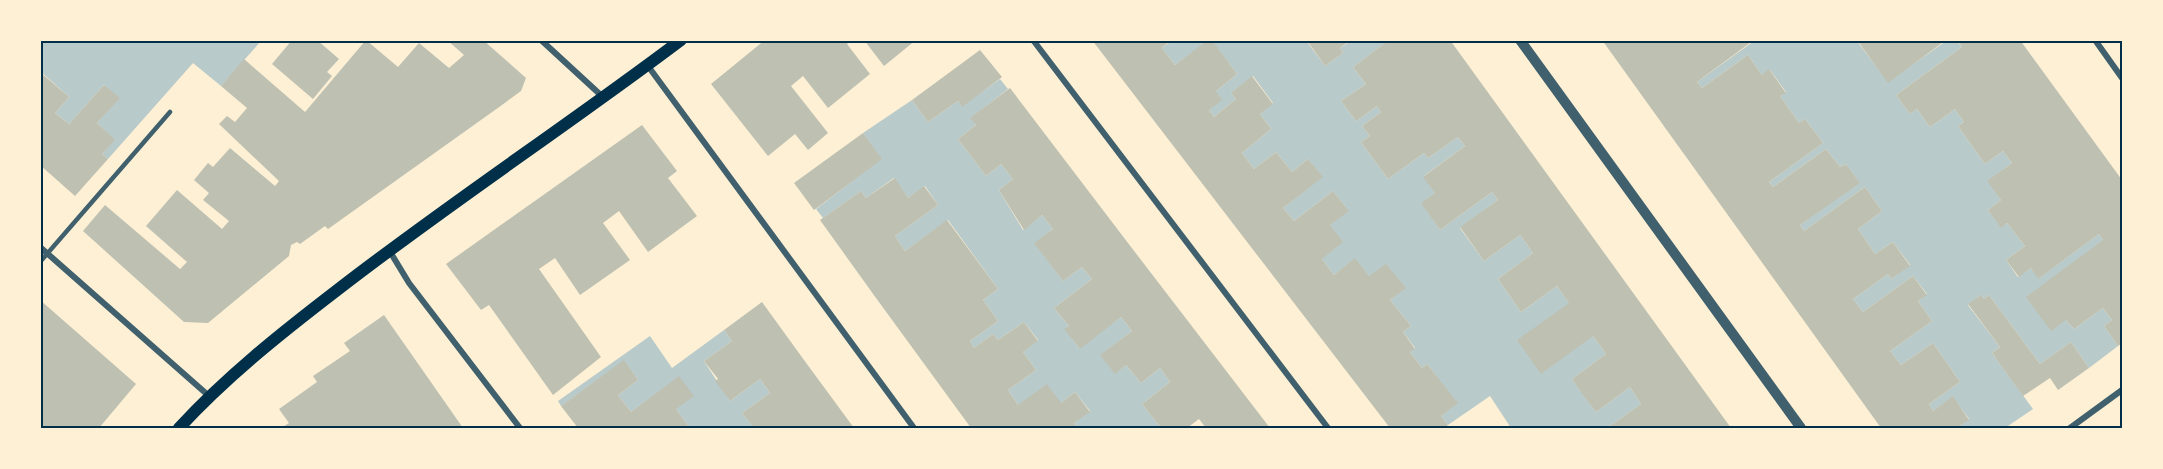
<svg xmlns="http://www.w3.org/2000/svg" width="2163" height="469" viewBox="0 0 2163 469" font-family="'DejaVu Sans',sans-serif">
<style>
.green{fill:#b9caca}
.building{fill:#bec0b2}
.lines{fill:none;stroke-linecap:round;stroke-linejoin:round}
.service{stroke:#3f606c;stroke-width:4.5}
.minor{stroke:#3f606c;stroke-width:6}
.tertiary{stroke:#3f606c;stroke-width:10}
.secondary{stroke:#003049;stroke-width:12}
.neatline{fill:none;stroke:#003049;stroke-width:2}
</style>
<rect width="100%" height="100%" fill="#fdf0d5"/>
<!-- green -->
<g class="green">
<path d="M41,41H261L221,86L193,63L108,159L102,154L114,140L97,123L119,98L104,85L69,124L55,113L69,97L41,72Z"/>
<path d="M1171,41H1208L1175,65L1162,48Z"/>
<path d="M1212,41H1310L1308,43L1325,66L1343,53L1340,48L1351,41H1388L1353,67L1366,84L1341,101L1356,121L1377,106L1381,112L1362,126L1370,136L1361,142L1388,179L1424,153L1428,158L1458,137L1465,146L1424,176L1435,193L1422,203L1440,230L1492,192L1498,200L1460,228L1484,261L1520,235L1533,253L1498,279L1521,312L1557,286L1606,354L1572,379L1596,412L1630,387L1641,404L1607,428H1511L1490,396L1448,425L1441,416L1457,403L1427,364L1422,368L1410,352L1415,348L1403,332L1411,326L1390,300L1405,288L1369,276L1355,259L1334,275L1322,259L1330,225L1348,210L1333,191L1294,221L1283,208L1322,177L1308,159L1292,172L1276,152L1254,169L1242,153L1271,129L1260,114L1273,103L1253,76L1231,93L1236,99L1214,117L1209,110L1216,91L1237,74Z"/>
<path d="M1754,41H1857L1888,82L1946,41H1957L1962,47L1896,95L1910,114L1917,109L1930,127L1955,109L1964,122L1958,126L1985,164L2003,151L2012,163L1988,181L2001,200L1988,210L2001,227L2007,223L2025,246L2006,260L2018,277L2031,268L2039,278L2099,234L2103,240L2066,320L2074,329L2103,308L2112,320L2104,326L2118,346L2089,368L2071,342L2040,364L1989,295L1984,299L1981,295L1968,305L2000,347L1992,353L2033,409L2005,428H1958L1969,419L1953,397L1933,411L1929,404L1960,382L1933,343L1901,365L1890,351L1932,321L1918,301L1927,294L1913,276L1863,312L1853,299L1888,274L1891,279L1910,265L1893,242L1875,254L1858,229L1882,211L1865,187L1804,231L1800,225L1859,182L1846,164L1840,167L1826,149L1773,187L1769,182L1823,143L1805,119L1799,123L1780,96L1786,92L1770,70L1762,75L1748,55L1702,88L1697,82Z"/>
<path d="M1000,79L1008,89L971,118L976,125L958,139L986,176L1001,164L1013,179L999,190L1023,230L1042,215L1053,229L1035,243L1063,281L1082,267L1092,279L1054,308L1069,326L1065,329L1079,348L1121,317L1132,331L1101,355L1115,373L1126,365L1141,383L1160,368L1170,382L1142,404L1161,428H1078L1074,423L1090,411L1075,392L1061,403L1018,405L1008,390L1036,370L1023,352L1038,340L1024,322L998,340L993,334L974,348L970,341L998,321L983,300L998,289L948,220L905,251L895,236L938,205L925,186L908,198L894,178L866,198L861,191L823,218L816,209L881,159L863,133L912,100L928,122L958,101L962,106Z"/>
<path d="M724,330L732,341L704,361L730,401L760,379L770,393L742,413L754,428H690L676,409L679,377L631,412L618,395L638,380L624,361L561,406L558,401L650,336L672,368Z"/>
</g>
<!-- building -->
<g class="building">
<path d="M292,40H317L339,59L327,72L332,76L313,99L272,64Z"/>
<path d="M366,40L398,67L419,43L449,68L464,55L447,40H483L526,78L521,91L502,105L328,229L325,226L300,244L297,242L291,245L289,256L208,323L184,322L83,231L105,205L180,269L187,262L146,226L177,190L222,229L229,221L203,200L209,193L194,180L208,163L213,167L230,148L275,186L279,181L219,124L227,116L235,122L247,108L221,86L244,59L305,112Z"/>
<path d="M765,40H852L847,44L870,74L828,108L803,76L791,86L828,133L808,150L795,134L768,156L711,84Z"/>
<path d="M864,40H916L884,66Z"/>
<path d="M1092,40H1171L1162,48L1175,65L1208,40H1212L1237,74L1216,91L1222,100L1209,110L1214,117L1236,99L1231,93L1252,76L1273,104L1260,114L1271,129L1242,153L1254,169L1276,152L1292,172L1308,159L1323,177L1283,208L1294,221L1333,191L1349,211L1330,225L1343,242L1322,259L1334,275L1355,258L1369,276L1386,264L1406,288L1390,300L1411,326L1403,332L1415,349L1410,352L1422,368L1427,364L1458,403L1441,416L1448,425L1444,428H1390Z"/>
<path d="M1310,40H1351L1340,48L1343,53L1325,66L1308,42Z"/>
<path d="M1389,40H1450L1731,428H1607L1641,404L1630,387L1596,412L1583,395L1572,379L1606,354L1593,336L1541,374L1517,340L1569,303L1557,286L1521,312L1498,279L1533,253L1520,235L1484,261L1460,227L1498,200L1492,192L1440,230L1421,203L1435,193L1423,177L1465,146L1458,137L1428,158L1424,153L1388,179L1361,142L1370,136L1362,126L1381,112L1377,106L1356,121L1341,101L1366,84L1353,67Z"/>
<path d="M1602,40H1754L1697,82L1702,88L1748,55L1762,75L1769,69L1786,93L1780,96L1799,123L1805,119L1823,143L1769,182L1773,187L1826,149L1840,167L1846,164L1860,183L1800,225L1804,231L1865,187L1882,211L1858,229L1875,254L1893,242L1910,266L1891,279L1888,274L1853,299L1863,312L1913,276L1927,295L1918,301L1932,321L1890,351L1901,365L1933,343L1960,382L1929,404L1933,411L1953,396L1969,420L1957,428H1881Z"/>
<path d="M1857,40H1946L1888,83Z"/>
<path d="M1957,40H2020L2122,180V343L2118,346L2104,326L2112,320L2103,308L2074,329L2066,320L2051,331L2026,297L2103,240L2099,234L2038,279L2031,268L2019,277L2006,260L2025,246L2007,223L2001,228L1988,210L2001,200L1987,181L2012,163L2003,151L1985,164L1958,126L1964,122L1955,109L1930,127L1917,109L1910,114L1896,95L1962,47Z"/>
<path d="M980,50L1002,77L962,107L958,101L928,122L912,100Z"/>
<path d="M40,72L69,97L55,113L69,124L104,85L120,98L97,123L115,140L102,154L108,159L75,196L40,165Z"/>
<path d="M1010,88L1128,243L1270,428H1206L1199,419L1187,428H1161L1142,404L1170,382L1160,368L1141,383L1126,365L1115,374L1100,355L1132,331L1121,317L1080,349L1064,329L1069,326L1054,308L1092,279L1082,267L1063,281L1034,243L1053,229L1042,215L1024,230L999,190L1013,179L1001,164L986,176L958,139L976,125L970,118Z"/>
<path d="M642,125L677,171L668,178L697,216L648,252L619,211L603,223L630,260L580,295L555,258L539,269L601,357L553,395L489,305L481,310L446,264Z"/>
<path d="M863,133L882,159L814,210L794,183Z"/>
<path d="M895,178L908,198L924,186L938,205L895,236L905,251L947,220L998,289L983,300L998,321L970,341L974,348L993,334L998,340L1024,322L1038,341L1023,352L1036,370L1008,390L1018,405L1047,384L1061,403L1075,392L1090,412L1074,423L1078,428H971L876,298L820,220L861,191L866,198Z"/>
<path d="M1981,295L1984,299L1989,295L2040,364L2071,342L2089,368L2058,390L2050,378L2023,396L1992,353L2000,347L1968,304Z"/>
<path d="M40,300L136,384L99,428H40Z"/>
<path d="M762,302L804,360L854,428H754L742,413L770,393L760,379L730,401L715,381L718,379L704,361L732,341L724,330Z"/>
<path d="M384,315L463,428H281L289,423L279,409L317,382L313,376L350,351L344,343Z"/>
<path d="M624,360L638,380L618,395L631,412L679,376L694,396L676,409L690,428H578L561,406Z"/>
</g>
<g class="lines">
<!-- service -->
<path class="service" d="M40,262L170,112"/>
<!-- minor -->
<g class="minor">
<path d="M541,40L604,98"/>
<path d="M1033,40L1328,428"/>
<path d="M2095,40L2122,78"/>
<path d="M648,66L914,428"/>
<path d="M40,247L209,396"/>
<path d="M389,250L409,283L520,428"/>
<path d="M2070,428L2122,390"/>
</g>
<!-- tertiary -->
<path class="tertiary" d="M1520,40L1801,428"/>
<!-- secondary -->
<path class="secondary" d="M179,428C226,377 280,334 336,291C448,204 567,126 681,40"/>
</g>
<!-- border -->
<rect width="2163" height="469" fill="none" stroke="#fdf0d5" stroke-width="84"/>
<rect x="42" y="42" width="2079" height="385" class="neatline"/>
</svg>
